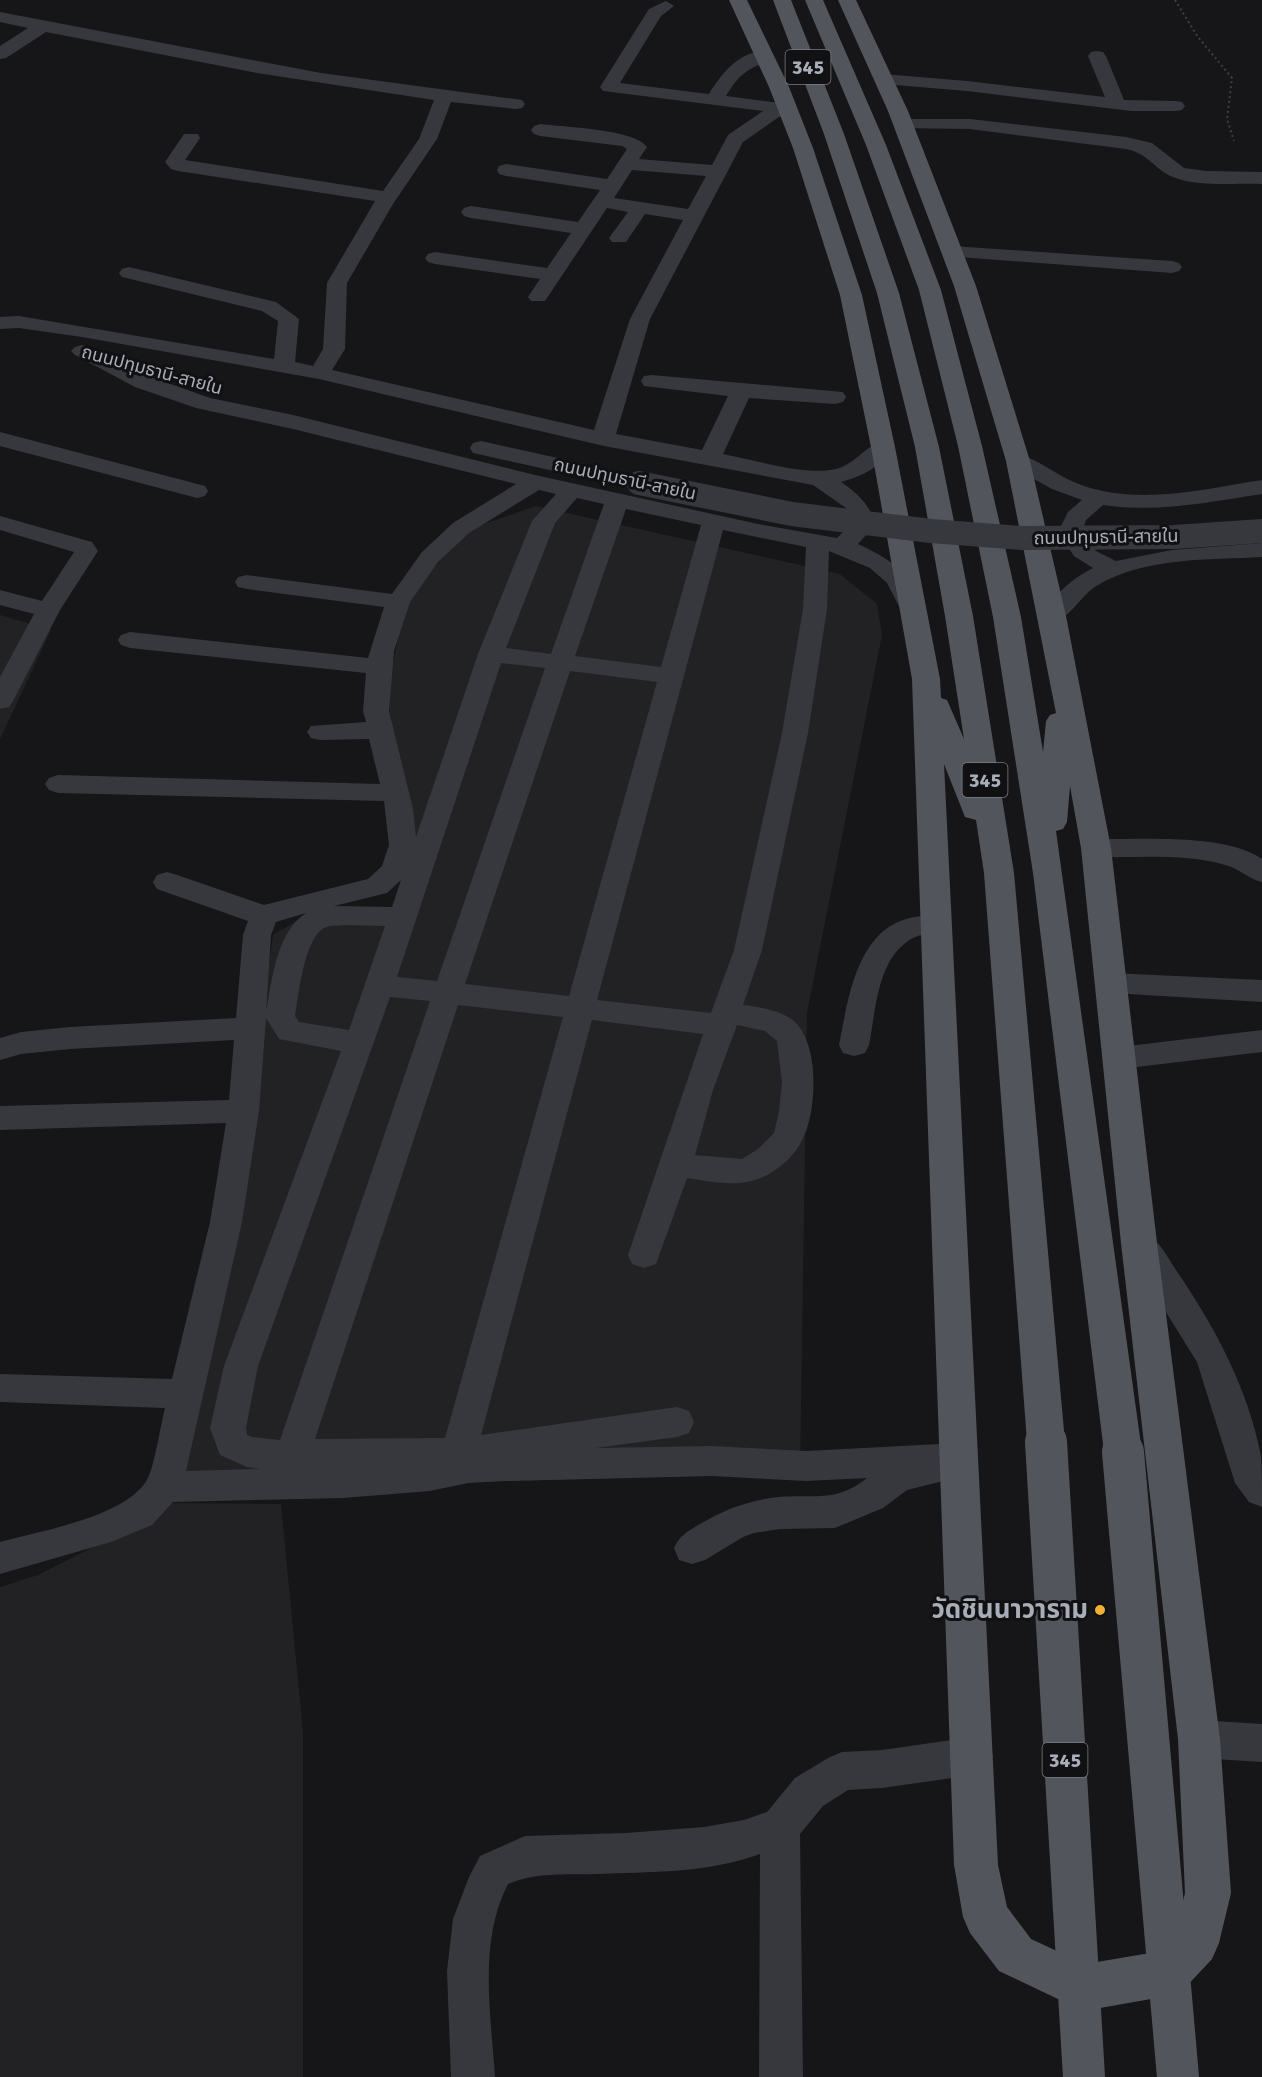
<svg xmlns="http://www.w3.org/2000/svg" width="1262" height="2077" viewBox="0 0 1262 2077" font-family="Signika,'Noto Sans Thai',sans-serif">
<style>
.built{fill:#222225}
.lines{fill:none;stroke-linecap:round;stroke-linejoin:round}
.path{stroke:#3d3f44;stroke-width:2;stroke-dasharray:2 3;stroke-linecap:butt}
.minor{fill:#37383d;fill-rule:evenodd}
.major{fill:#53555c;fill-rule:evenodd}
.minor-bridge{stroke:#37383d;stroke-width:24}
.major-bridge{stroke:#53555c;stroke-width:42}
.poi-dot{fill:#f2b134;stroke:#111113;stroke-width:2}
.labels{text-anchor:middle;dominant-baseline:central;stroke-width:6;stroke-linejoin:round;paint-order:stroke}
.far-street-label{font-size:18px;fill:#a8adb8;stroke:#111113}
.shield{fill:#111113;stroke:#7b7e86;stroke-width:1.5}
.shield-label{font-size:20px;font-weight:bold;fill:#a8adb8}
.near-poi-label{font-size:26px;font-weight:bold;fill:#a8adb8;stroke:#111113;text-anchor:end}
</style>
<rect width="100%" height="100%" fill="#161618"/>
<!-- built -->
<g class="built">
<path d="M536,506L840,574L877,604L882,635L807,1013L800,1473L172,1490L257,1051L273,935L298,920L395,907L410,863L387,689L404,612L424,578L469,529Z"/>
<path d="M0,615L51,630L0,739Z"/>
<path d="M167,1503L281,1504L303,1732V2077H0V1587L38,1575L154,1516Z"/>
</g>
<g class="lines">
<!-- path -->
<path class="path" d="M1175,0L1198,37L1232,78L1227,119L1234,141"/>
<!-- minor -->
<g class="minor">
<path d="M666,1L674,6L661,16L620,83L709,94C722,73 743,46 771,53L774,57L771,61C748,67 738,76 726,96L788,104L794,105L797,109L794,113L779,117L743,142L650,319L616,434L702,450L728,396L644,386L641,381L644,376L652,375L843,392L846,397L843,402L835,404L749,398L723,454C754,460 807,476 836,469C858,464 870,437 891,442L894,447C881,467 863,476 841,482C857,493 871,505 875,525L858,544C900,564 904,570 925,611L922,616L913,618L904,616L887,583L870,568L829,551L827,609L808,733L762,950L743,1005C759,1007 782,1010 795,1022C819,1045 817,1107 804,1136C797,1153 781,1169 763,1177C738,1188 713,1182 687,1178L656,1264L644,1268L632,1264L628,1255L703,1034L592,1020L481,1435L677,1407L689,1411L694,1422L689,1433L677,1437L596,1448L712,1446L806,1451L959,1443L972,1447L977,1458L972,1469L959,1473L946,1474L943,1481L907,1490L883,1508L835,1528L780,1529L754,1533L743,1537L705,1560L692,1564L679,1560L674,1548C680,1535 688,1531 700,1524C725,1509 750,1500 779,1497C815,1494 836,1503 867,1478L806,1481L712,1476L505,1481L468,1483L430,1491L343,1498L173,1502L152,1525L111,1542L0,1574V1542C40,1531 125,1517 147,1480C154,1469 161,1423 165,1408L0,1402V1374L172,1379L210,1222L226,1123L0,1130V1106L229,1100L234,1040L70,1049L21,1054L0,1060V1038L21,1032L70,1027L236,1018L243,935L248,921L157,889L153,882L157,875L167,872L177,875L264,905L368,879L382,866L389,845L384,801L58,793L49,790L45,784L49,778L58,775L380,784L369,739L320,740L311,738L307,732L311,726L366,722L363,711L366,673L130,648L121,645L118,640L121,635L130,632L368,658L384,607L247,589L238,587L235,582L238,577L247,575L392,594L422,552L453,523L516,484L293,429L196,408L135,387L75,355L71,351L75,347L82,345L89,347L151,377L210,398L293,415L535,475L758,524L837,538L851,524L846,508L813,485L604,446L319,379L82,337L19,328L0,329V317L19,316L274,359L278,321L262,311L122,277L119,273L122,269L129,267L276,302L299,319L295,362L313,366L323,349L327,283L375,201L178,171L171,169L165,162L184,134H198L200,138L185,160L383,191L419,139L434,100L257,73L46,32L6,58L0,59V46L28,28L0,22V12L321,73L522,100L525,104L522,108L516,109L451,102L437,139L393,204L347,283L345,349L332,370L594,430L630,319L683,220L645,214L626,242H612L609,238L628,212L607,208L545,301H531L528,297L540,279L435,264L428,262L425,258L428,254L435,252L547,268L571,233L471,218L464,216L461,212L464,208L471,206L578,222L600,190L506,176L499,174L497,170L499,166L506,164L607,179L627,149L622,146L540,136L534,134L531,130L534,126L540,124C562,127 635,129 647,147L639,159L712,165L728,135L763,111L603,91L600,87L649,9ZM632,170L706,176L688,209L614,198ZM539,490L556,494L532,521L478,654L416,837L413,809L389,711L394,651L410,602L438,562L469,533ZM577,498L604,504L551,654L506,648L555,523ZM626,509L701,525L661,667L575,656ZM723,530L806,547L803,609L782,733L734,950L711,1013L597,1000ZM501,663L545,668L437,981L397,977ZM570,671L657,682L569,996L465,984ZM401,880L392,907L334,906L387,893ZM306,913C276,932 272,981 266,1012L271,935L276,922ZM345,925L385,926L349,1030L299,1022L295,1016C299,995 304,936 326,927C331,925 339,926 345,925ZM390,997L430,1001L280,1440L252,1437L247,1435L246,1428L258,1366ZM458,1005L563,1017L445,1438L315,1439ZM266,1018L279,1039L341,1051L224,1366L210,1428L220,1455L247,1467L260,1469L186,1471L242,1222L259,1111ZM737,1025L765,1031L777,1041L782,1082L779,1112L774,1133L758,1149L742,1159L695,1155L713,1090Z"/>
<path d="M1097,51L1103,52L1106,56L1124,100L1176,101L1182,102L1185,106L1182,110L1176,111H1131L967,91L883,84L877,83L874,79L877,75L883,74L967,81L1105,97L1088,56L1091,52Z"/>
<path d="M902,119H970L1126,137L1152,143L1184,168L1206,171L1262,172V184C1236,183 1197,187 1173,177C1155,170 1148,153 1126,149L970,129L896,128L893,124L896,120Z"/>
<path d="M952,246L1172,261L1179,263L1182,267L1179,271L1172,273L945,256L942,252L945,248Z"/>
<path d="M0,432L205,486L208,491L205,496L197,498L0,446Z"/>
<path d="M481,441L639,476L647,478L650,483L647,488L639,490L473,453L470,448L473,443Z"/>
<path d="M1018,454C1041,460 1061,479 1084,486C1141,505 1205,489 1262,480V494C1209,502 1157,513 1103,505L1086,520L1082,532L1096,551L1116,561L1172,550L1262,543V557C1209,560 1145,557 1098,585C1078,596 1068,627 1043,621L1040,616C1053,596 1071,579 1093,568L1074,556L1058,532L1068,512L1082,500L1052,489L1010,466L1007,461L1010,456Z"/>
<path d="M0,516L92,542L98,551L60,610L13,701L9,707L0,709V677L34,614L0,605V590L42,601L74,552L0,530Z"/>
<path d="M1096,839C1140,840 1225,833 1262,859V882C1248,879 1239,868 1225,865C1184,853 1138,858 1096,857L1086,855L1082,848L1086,841Z"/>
<path d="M923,916L947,919L951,926L947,933C937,936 924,933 915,937C877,955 876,1010 869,1045L865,1053L854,1056L843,1053L839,1045C849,995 858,920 923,916Z"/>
<path d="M1112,973L1262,980V1002L1112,993L1102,990L1097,983L1102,976Z"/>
<path d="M1262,1030V1052L1120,1069L1109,1066L1105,1058L1109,1050L1120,1047Z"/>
<path d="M1139,1230C1158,1236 1167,1257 1178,1273C1216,1329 1248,1389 1261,1456C1262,1472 1262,1490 1262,1507L1249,1502L1235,1483L1197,1362L1123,1243L1127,1234Z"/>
<path d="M1199,1720L1262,1724V1762L1199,1758L1185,1752L1180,1739L1185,1726Z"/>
<path d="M973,1737L987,1743L993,1756L987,1769L973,1775L882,1788L848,1790L823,1806L800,1834L803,2077H759L760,1854C709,1873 649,1872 595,1874C565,1875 536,1872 508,1884C478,1942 491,2014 495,2077H451L447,1971L453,1919L469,1877L480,1856L525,1836L626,1833L704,1827L744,1820L767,1812L795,1778L828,1758L842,1752L882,1750Z"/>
</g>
<!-- major -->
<path class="major" d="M729,0H747L789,87L813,148L862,295L895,447L940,679L941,698L947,700L964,739L945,616L915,447L877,293L824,134L773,0H791L844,134L899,293L939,447L973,616L1014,873L1065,1442L1060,1454L1046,1459L1032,1454L1027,1442L984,873L976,820L965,817L944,764L998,1865L1007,1907L1031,1939L1085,1964L1156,1952L1176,1931L1185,1893L1178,1739L1121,1243L1081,848L1070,786L1067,822L1063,829L1056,831L1142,1452L1137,1464L1123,1469L1109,1464L1104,1452L1033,873L993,617L958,446L919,290L866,145L805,0H823L886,145L941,290L982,446L1021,617L1043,752L1046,721L1050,715L1056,713L1006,461L954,286L888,111L838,0H856L908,111L976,286L1030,461L1066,616L1111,848L1157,1243L1220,1739L1231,1893L1219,1943L1212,1959L1184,1989L1168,1996L1083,2011L999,1971L970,1933L963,1917L954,1865L912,679L871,447L840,295L793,148L769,87Z"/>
<!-- minor-bridge -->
<path class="minor-bridge" d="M639,483L792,514L931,531L1022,538L1174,537L1262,531"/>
<!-- major-bridge -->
<g class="major-bridge">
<path d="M1046,1442L1084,2077"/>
<path d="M1123,1452L1178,2077"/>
</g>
</g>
<!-- markers -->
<circle class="poi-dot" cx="1100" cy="1610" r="6"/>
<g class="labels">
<!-- far-street labels -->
<g class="far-street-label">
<text transform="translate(152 370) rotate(15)">ถนนปทุมธานี-สายใน</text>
<text transform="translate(625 479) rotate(12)">ถนนปทุมธานี-สายใน</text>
<text transform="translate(1106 537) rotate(-1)">ถนนปทุมธานี-สายใน</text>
</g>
<!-- shield labels -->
<g class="shield">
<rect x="785.5" y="50" width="45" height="34" rx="4.5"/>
<rect x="962.5" y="763" width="45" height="34" rx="4.5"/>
<rect x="1042.5" y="1743" width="45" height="34" rx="4.5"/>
</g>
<g class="shield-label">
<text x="808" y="67">345</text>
<text x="985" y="780">345</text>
<text x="1065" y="1760">345</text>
</g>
<!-- near-poi labels -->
<g class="near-poi-label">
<text x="1088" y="1610">วัดชินนาวาราม</text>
</g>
</g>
</svg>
